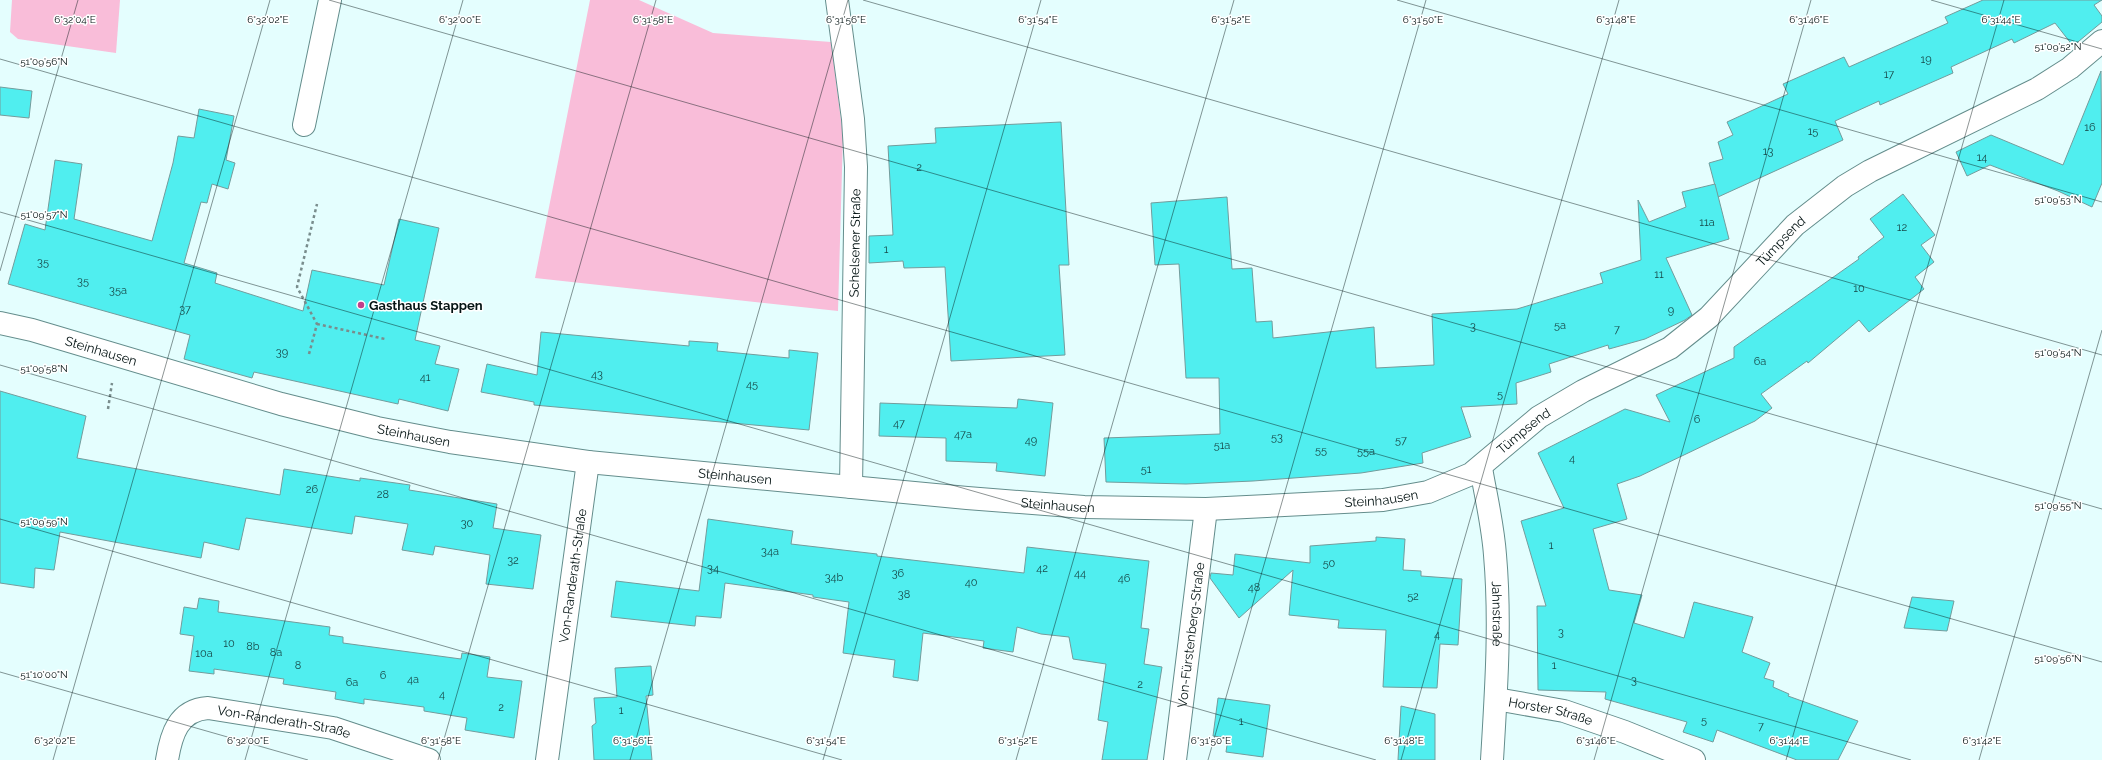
<svg xmlns="http://www.w3.org/2000/svg" width="2102" height="760" viewBox="0 0 2102 760" font-family="Raleway,sans-serif">
<style>
.green{fill:#f9bdd9}
.building{fill:#50eeef;stroke:#739c9c}
.lines{fill:none;stroke-linecap:round;stroke-linejoin:round}
.minor-casing{stroke:#648d8c;stroke-width:24}
.path{stroke:#798d8d;stroke-width:2.5;stroke-dasharray:3 3;stroke-linecap:butt}
.minor{stroke:#fff;stroke-width:22}
.ticks{fill:none;stroke:#041313;stroke-width:1;stroke-opacity:0.45}
.poi-dot{fill:#c1408a;stroke:#fff;stroke-width:1.5}
.labels{text-anchor:middle;dominant-baseline:central;stroke-width:3;stroke-linejoin:round;paint-order:stroke}
.number-label{font-size:11px;fill:#174a4a}
.street-label{font-size:13px;fill:#041313;stroke:#fff}
.poi-label{font-size:13px;font-weight:bold;fill:#041313;stroke:#fff;text-anchor:start}
.ticks-label{font-size:10px;text-anchor:middle;fill:#041313;stroke:#fff;stroke-width:3;stroke-linejoin:round;paint-order:stroke}
</style>
<rect width="100%" height="100%" fill="#e4fefe"/>
<!-- green -->
<g class="green">
<path d="M12,0H120L116,53L18,39L10,32Z"/>
<path d="M590,0H639L713,33L831,42L843,136L838,311L535,278Z"/>
</g>
<!-- building -->
<g class="building">
<path d="M1983,0H2102L2094,5L2102,16V22L2073,46L2055,23L2014,43L2012,39L1951,67L1953,73L1880,105L1879,101L1835,121L1843,140L1718,197L1709,163L1723,159L1718,142L1733,135L1727,122L1788,94L1783,84L1844,57L1849,67L1948,23L1945,17Z"/>
<path d="M2101,71L2102,183L2092,207L2058,191L1990,165L1967,176L1956,152L1991,135L2063,165Z"/>
<path d="M0,87L32,91L29,118L0,115Z"/>
<path d="M199,109L234,116L226,160L235,163L228,189L212,184L207,203L201,202L184,263L217,273L215,283L303,311L312,270L384,285L399,219L439,228L415,340L440,346L435,364L459,369L448,411L399,399L398,404L254,372L252,378L184,359L190,335L8,284L25,224L45,230L55,160L82,164L74,219L152,241L173,163L178,136L194,138Z"/>
<path d="M1061,122L1069,265H1059L1065,355L951,361L945,267L904,268L903,261L869,263V236L893,235L888,146L936,143L935,128Z"/>
<path d="M1715,184L1729,239L1666,258L1692,315L1685,320L1645,339L1609,349L1608,345L1549,364L1551,372L1516,383L1517,404L1461,407L1471,437L1422,453L1423,463L1361,473L1253,481L1186,484L1106,482L1104,438L1220,434L1219,378H1186L1179,264L1155,265L1151,203L1227,197L1232,269L1252,268L1256,322L1272,321L1273,338L1374,327L1376,368L1434,365L1432,314L1517,309L1603,283L1600,273L1641,260L1638,200L1649,222L1686,207L1682,192Z"/>
<path d="M1903,194L1935,235L1921,245L1934,262L1915,277L1924,289L1869,332L1859,320L1808,363L1807,361L1761,394L1772,408L1755,421L1640,476L1617,484L1627,519L1593,529L1609,590L1642,595L1634,623L1684,638L1694,602L1753,617L1742,652L1770,663L1764,678L1774,681L1773,687L1789,694L1788,696L1858,721L1838,760H1797L1717,730L1713,742L1683,732L1687,722L1605,699L1606,692L1538,690L1537,606H1546L1521,521L1564,508L1538,453L1625,409L1670,422L1656,395L1734,358V347L1859,259L1858,257L1884,237L1870,219Z"/>
<path d="M541,332L689,346V341L718,343L717,351L789,358V350L818,353L809,430L534,405V402L481,392L487,364L537,375Z"/>
<path d="M0,391L86,416L77,458L280,495L284,469L360,481V478L410,485L409,490L497,504L493,528L541,535L533,589L486,584L490,555L435,546L433,555L402,550L408,524L355,516L352,534L246,518L239,550L204,542L201,558L60,532L54,570L35,568L34,588L0,583Z"/>
<path d="M1018,399L1053,403L1045,476L996,471L997,463L946,461V438L879,436L880,403L1017,408Z"/>
<path d="M708,519L793,531L791,544L877,554V556L1024,573L1027,547L1149,561L1141,628L1149,629L1144,664L1162,667L1147,760H1102L1108,722L1098,720L1106,664L1073,659L1069,637L1041,634L1017,627L1013,652L983,648L984,641L923,633L918,681L893,677L895,660L843,653L849,602L813,597V595L725,583L721,618L696,616L695,626L611,617L616,581L699,591Z"/>
<path d="M1376,537L1405,539L1403,570L1421,571V576L1462,579L1458,645L1440,644L1437,688L1383,687L1386,630L1338,628L1339,620L1289,615L1293,570L1239,618L1210,578L1211,573L1233,575L1235,554L1310,563V546L1376,541Z"/>
<path d="M1912,597L1954,601L1947,631L1904,628Z"/>
<path d="M199,598L219,601L218,612L330,627L329,635L343,637V643L461,659L462,653L490,657L487,677L522,681L514,738L465,730L467,718L424,711V707L364,699V704L335,699L336,692L283,684L284,679L214,669V674L189,671L194,636L180,634L184,607L197,609Z"/>
<path d="M651,666L653,695L646,696L652,760H594L592,726L596,723L594,698L617,697L615,668Z"/>
<path d="M1218,698L1270,705L1263,757L1226,752L1228,738L1213,736Z"/>
<path d="M1401,706L1435,714V760H1398Z"/>
</g>
<g class="lines">
<defs>
<g id="minor">
<path d="M837,0L853,119L856,167L851,487"/>
<path d="M304,125L330,0"/>
<path id="s1" d="M0,323L32,330L281,404L377,428L450,442L588,462L967,498L1084,507L1206,509L1383,500L1428,492L1471,474L1539,417L1583,391L1670,348L1709,317L1795,225L1845,186L1870,171L2037,89L2070,68L2102,41"/>
<path id="s2" d="M1481,468C1486,497 1493,526 1495,555C1501,623 1496,693 1492,760"/>
<path id="s3" d="M1496,699L1564,711L1625,732L1694,760"/>
<path id="s4" d="M167,760C171,735 178,710 208,708L333,728L429,760"/>
<path id="s5" d="M547,760L588,462"/>
<path id="s6" d="M1175,760L1206,509"/>
</g>
</defs>
<!-- minor casing -->
<use href="#minor" class="minor-casing"/>
<!-- path -->
<g class="path">
<path d="M317,324L385,339"/>
<path d="M309,354L317,324L297,287L317,204"/>
<path d="M108,409L112,383"/>
</g>
<!-- minor -->
<use href="#minor" class="minor"/>
</g>
<!-- ticks -->
<path class="ticks" d="M329,0L2102,509M863,0L2102,355M1397,0L2102,202M1931,0L2102,49M0,59L2102,662M0,212L1911,760M0,271L78,0M0,365L1376,760M0,519L842,760M0,672L308,760M53,760L270,0M245,760L463,0M438,760L656,0M630,760L848,0M823,760L1041,0M1016,760L1234,0M1208,760L1426,0M1401,760L1619,0M1594,760L1811,0M1786,760L2004,0M1979,760L2102,330"/>
<!-- markers -->
<circle class="poi-dot" cx="361" cy="305" r="4"/>
<g class="labels">
<!-- number labels -->
<g class="number-label">
<text x="1926" y="59">19</text>
<text x="1889" y="74">17</text>
<text x="2090" y="127">16</text>
<text x="1813" y="131">15</text>
<text x="1768" y="151">13</text>
<text x="1982" y="157">14</text>
<text x="919" y="167">2</text>
<text x="1707" y="222">11a</text>
<text x="1902" y="227">12</text>
<text x="886" y="249">1</text>
<text x="43" y="262">35</text>
<text x="1659" y="274">11</text>
<text x="83" y="281">35</text>
<text x="1859" y="288">10</text>
<text x="118" y="290">35a</text>
<text x="185" y="309">37</text>
<text x="1671" y="310">9</text>
<text x="1560" y="325">5a</text>
<text x="1473" y="326">3</text>
<text x="1617" y="329">7</text>
<text x="282" y="352">39</text>
<text x="1760" y="361">6a</text>
<text x="597" y="374">43</text>
<text x="425" y="377">41</text>
<text x="752" y="384">45</text>
<text x="1500" y="394">5</text>
<text x="1697" y="419">6</text>
<text x="899" y="423">47</text>
<text x="963" y="434">47a</text>
<text x="1277" y="437">53</text>
<text x="1031" y="440">49</text>
<text x="1401" y="440">57</text>
<text x="1222" y="445">51a</text>
<text x="1321" y="450">55</text>
<text x="1366" y="451">55a</text>
<text x="1572" y="458">4</text>
<text x="1146" y="469">51</text>
<text x="312" y="489">26</text>
<text x="383" y="494">28</text>
<text x="467" y="523">30</text>
<text x="1551" y="545">1</text>
<text x="770" y="551">34a</text>
<text x="513" y="560">32</text>
<text x="1329" y="563">50</text>
<text x="713" y="568">34</text>
<text x="1042" y="568">42</text>
<text x="898" y="573">36</text>
<text x="1080" y="573">44</text>
<text x="834" y="577">34b</text>
<text x="1124" y="578">46</text>
<text x="971" y="582">40</text>
<text x="1254" y="587">48</text>
<text x="904" y="594">38</text>
<text x="1413" y="596">52</text>
<text x="1561" y="632">3</text>
<text x="1437" y="634">4</text>
<text x="229" y="643">10</text>
<text x="253" y="646">8b</text>
<text x="276" y="652">8a</text>
<text x="204" y="653">10a</text>
<text x="298" y="665">8</text>
<text x="1554" y="665">1</text>
<text x="383" y="675">6</text>
<text x="413" y="679">4a</text>
<text x="1634" y="680">3</text>
<text x="352" y="682">6a</text>
<text x="1140" y="684">2</text>
<text x="442" y="694">4</text>
<text x="501" y="707">2</text>
<text x="621" y="710">1</text>
<text x="1704" y="720">5</text>
<text x="1241" y="721">1</text>
<text x="1761" y="726">7</text>
</g>
<!-- street labels -->
<g class="street-label">
<text stroke="none"><textPath href="#s1" startOffset="1886">Tümpsend</textPath></text>
<text transform="translate(855 243) rotate(-89)">Schelsener Straße</text>
<text stroke="none"><textPath href="#s1" startOffset="105">Steinhausen</textPath></text>
<text stroke="none"><textPath href="#s1" startOffset="1563">Tümpsend</textPath></text>
<text stroke="none"><textPath href="#s1" startOffset="429">Steinhausen</textPath></text>
<text stroke="none"><textPath href="#s1" startOffset="753">Steinhausen</textPath></text>
<text stroke="none"><textPath href="#s1" startOffset="1401">Steinhausen</textPath></text>
<text stroke="none"><textPath href="#s1" startOffset="1077">Steinhausen</textPath></text>
<text stroke="none"><textPath href="#s5" startOffset="186">Von-Randerath-Straße</textPath></text>
<text stroke="none"><textPath href="#s2" startOffset="147">Jahnstraße</textPath></text>
<text stroke="none"><textPath href="#s6" startOffset="126">Von-Fürstenberg-Straße</textPath></text>
<text stroke="none"><textPath href="#s3" startOffset="56">Horster Straße</textPath></text>
<text stroke="none"><textPath href="#s4" startOffset="150">Von-Randerath-Straße</textPath></text>
</g>
<!-- poi labels -->
<g class="poi-label">
<text x="369" y="305">Gasthaus Stappen</text>
</g>
</g>
<g class="ticks-label">
<text x="75" y="23">6°32'04"E</text>
<text x="268" y="23">6°32'02"E</text>
<text x="460" y="23">6°32'00"E</text>
<text x="653" y="23">6°31'58"E</text>
<text x="846" y="23">6°31'56"E</text>
<text x="1038" y="23">6°31'54"E</text>
<text x="1231" y="23">6°31'52"E</text>
<text x="1423" y="23">6°31'50"E</text>
<text x="1616" y="23">6°31'48"E</text>
<text x="1809" y="23">6°31'46"E</text>
<text x="2001" y="23">6°31'44"E</text>
<text x="2058" y="50">51°09'52"N</text>
<text x="44" y="65">51°09'56"N</text>
<text x="2058" y="203">51°09'53"N</text>
<text x="44" y="218">51°09'57"N</text>
<text x="2058" y="356">51°09'54"N</text>
<text x="44" y="372">51°09'58"N</text>
<text x="2058" y="509">51°09'55"N</text>
<text x="44" y="525">51°09'59"N</text>
<text x="2058" y="662">51°09'56"N</text>
<text x="44" y="678">51°10'00"N</text>
<text x="55" y="744">6°32'02"E</text>
<text x="248" y="744">6°32'00"E</text>
<text x="441" y="744">6°31'58"E</text>
<text x="633" y="744">6°31'56"E</text>
<text x="826" y="744">6°31'54"E</text>
<text x="1018" y="744">6°31'52"E</text>
<text x="1211" y="744">6°31'50"E</text>
<text x="1404" y="744">6°31'48"E</text>
<text x="1596" y="744">6°31'46"E</text>
<text x="1789" y="744">6°31'44"E</text>
<text x="1982" y="744">6°31'42"E</text>
</g>
</svg>
